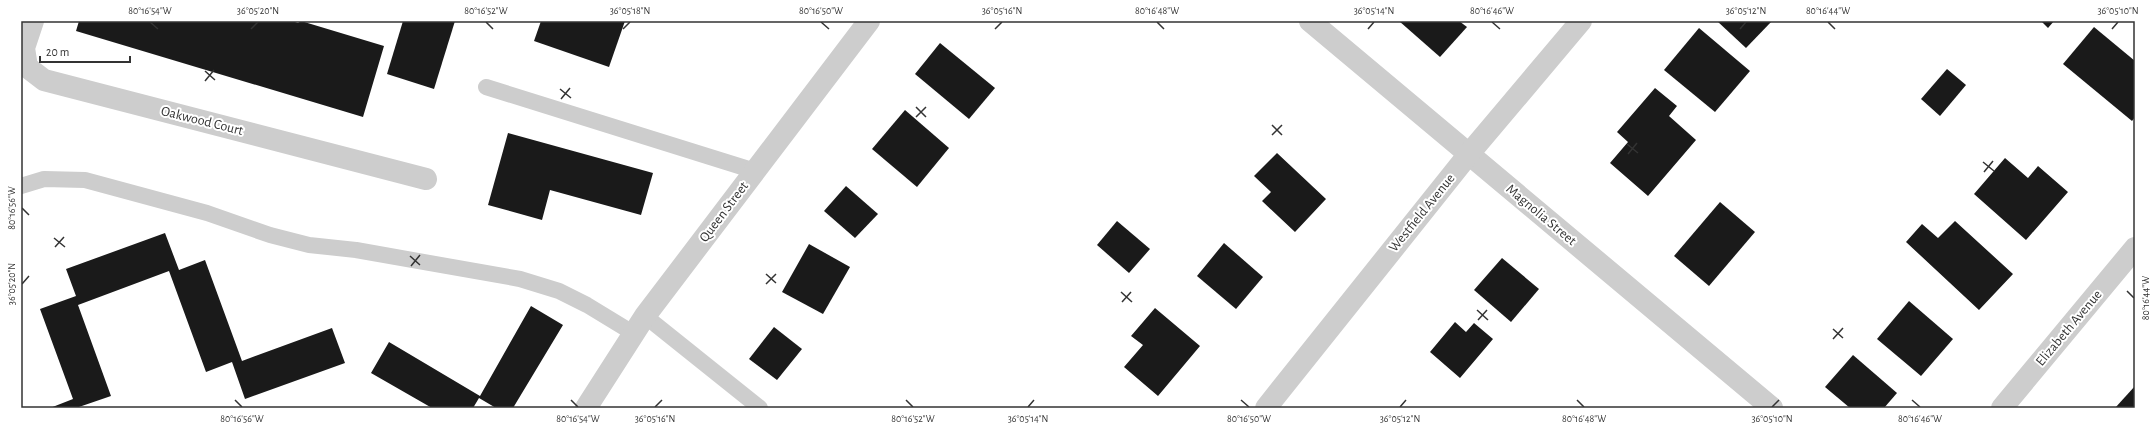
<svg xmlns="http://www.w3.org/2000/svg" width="2156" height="429" viewBox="0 0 2156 429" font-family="'Alegreya Sans',sans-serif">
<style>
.building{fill:#1a1a1a}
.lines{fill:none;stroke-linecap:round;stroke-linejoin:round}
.service{stroke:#cdcdcd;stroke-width:16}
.minor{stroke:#cdcdcd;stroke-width:22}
.tertiary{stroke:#cdcdcd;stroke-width:22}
.ticks{fill:none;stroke:#333;stroke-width:1.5}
.labels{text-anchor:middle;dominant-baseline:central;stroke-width:4;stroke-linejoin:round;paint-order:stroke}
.street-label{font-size:14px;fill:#333;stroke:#fff}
.neatline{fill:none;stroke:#333;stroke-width:1.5}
.ticks-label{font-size:10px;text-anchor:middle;fill:#333}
</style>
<rect width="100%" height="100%" fill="#fff"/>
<!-- building -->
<g class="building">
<path d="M79,21H292L298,23L301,21L384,46L363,117L76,31Z"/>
<path d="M403,21H455L434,89L387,74Z"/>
<path d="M541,21H625L609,67L534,41Z"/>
<path d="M1399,21H1459L1467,27L1440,57Z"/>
<path d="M1717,21H1772L1746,48Z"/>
<path d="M2041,21H2054L2048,28Z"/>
<path d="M2094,27L2135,61V117L2132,121L2063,64Z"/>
<path d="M1699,28L1750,71L1715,112L1664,70Z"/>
<path d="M940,43L995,88L969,119L915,74Z"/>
<path d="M1947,69L1966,85L1940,116L1921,99Z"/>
<path d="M1655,88L1677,106L1669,116L1696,140L1648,196L1610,163L1628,142L1617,132Z"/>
<path d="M905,110L949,148L917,187L872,149Z"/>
<path d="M508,133L653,173L641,215L550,190L542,220L488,205Z"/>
<path d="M1277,153L1326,199L1295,232L1262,201L1271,192L1254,176Z"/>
<path d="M2005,158L2028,178L2038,166L2068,192L2026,240L1974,194Z"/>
<path d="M846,186L878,214L855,238L824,211Z"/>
<path d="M1720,202L1755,232L1709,286L1674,256Z"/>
<path d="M1117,221L1150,249L1129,273L1097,245Z"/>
<path d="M1955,221L2013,274L1979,310L1906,242L1922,224L1938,238Z"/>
<path d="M165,233L179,270L205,260L242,361L332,328L345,363L245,399L232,362L206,372L169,271L78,305L111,396L76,408H50L73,399L40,309L76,296L66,269Z"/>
<path d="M1224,243L1263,277L1236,309L1197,276Z"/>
<path d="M809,244L850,267L823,314L782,292Z"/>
<path d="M1502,258L1539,289L1511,322L1474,290Z"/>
<path d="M1909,301L1953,339L1921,376L1877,339Z"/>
<path d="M531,306L563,325L513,408H496L479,398L473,408H432L371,373L389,342L480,396Z"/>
<path d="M1155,308L1200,346L1158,396L1124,367L1143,345L1131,336Z"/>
<path d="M1455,322L1466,332L1474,323L1493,339L1460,378L1430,352Z"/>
<path d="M774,327L802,349L777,380L749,359Z"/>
<path d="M1853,355L1897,393L1884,408H1850L1825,387Z"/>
<path d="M2135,386V408H2115Z"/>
</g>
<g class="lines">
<!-- service -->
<g class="service">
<path d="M486,87L755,171"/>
<path d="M21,186L44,179L85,180L207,213L270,235L309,245L356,250L520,279L559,291L587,305L633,333"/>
<path d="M645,316L760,408"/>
</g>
<!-- minor -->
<g class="minor">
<path d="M33,21L24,48L27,67L44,80L426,179"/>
<path d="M1310,21L1772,408"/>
<path d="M1266,408L1468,155L1581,21"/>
<path d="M2002,408L2135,248"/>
</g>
<!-- tertiary -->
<path class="tertiary" d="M586,408L645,316L869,21"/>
</g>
<!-- ticks -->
<path class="ticks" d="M150,22L158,29M486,22L493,29M821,22L829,29M1157,22L1164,29M1492,22L1500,29M1828,22L1835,29M251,29L258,22M623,29L630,22M995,29L1002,22M1368,29L1374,22M1740,29L1746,22M2112,29L2118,22M205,71L215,80M205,81L214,70M560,89L571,98M561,99L570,88M916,107L926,117M916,117L926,107M1272,125L1282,135M1272,135L1282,125M1627,144L1638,153M1628,154L1637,143M1983,162L1994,171M1984,172L1993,161M22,208L29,215M54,238L65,247M55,247L64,237M410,256L420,265M411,266L420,255M766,274L776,283M22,284L29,276M766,284L776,274M2127,291L2134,298M1121,292L1132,302M1122,302L1131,292M1477,310L1488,320M1478,320L1487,310M1833,329L1843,338M1833,339L1843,328M235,400L242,407M571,400L578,407M906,400L913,407M1241,400L1249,407M1577,400L1584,407M1912,400L1920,407M655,407L662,400M1028,407L1034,400M1400,407L1406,400M1772,407L1779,400"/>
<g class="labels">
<!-- street labels -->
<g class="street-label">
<text transform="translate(202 121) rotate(14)">Oakwood Court</text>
<text transform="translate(724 212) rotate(-53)">Queen Street</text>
<text transform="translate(1422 213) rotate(-51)">Westfield Avenue</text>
<text transform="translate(1541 215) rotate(40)">Magnolia Street</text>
<text transform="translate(2069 328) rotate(-50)">Elizabeth Avenue</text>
</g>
</g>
<!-- border -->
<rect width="2156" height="429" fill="none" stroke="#ffffff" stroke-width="44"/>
<!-- scale -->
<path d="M40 56v6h90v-6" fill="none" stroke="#333333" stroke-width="2"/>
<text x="46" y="56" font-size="12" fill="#333333" stroke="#ffffff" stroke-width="3" paint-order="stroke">20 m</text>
<rect x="22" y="22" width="2112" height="385" class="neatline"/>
<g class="ticks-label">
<text x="150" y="14">80°16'54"W</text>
<text x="258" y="14">36°05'20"N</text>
<text x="486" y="14">80°16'52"W</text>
<text x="630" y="14">36°05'18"N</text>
<text x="821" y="14">80°16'50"W</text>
<text x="1002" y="14">36°05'16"N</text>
<text x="1157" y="14">80°16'48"W</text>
<text x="1374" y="14">36°05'14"N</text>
<text x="1492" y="14">80°16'46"W</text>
<text x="1746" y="14">36°05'12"N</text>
<text x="1828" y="14">80°16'44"W</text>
<text x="2118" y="14">36°05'10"N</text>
<text transform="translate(11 208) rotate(-90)" y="4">80°16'56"W</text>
<text transform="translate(11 284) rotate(-90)" y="4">36°05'20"N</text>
<text transform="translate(2145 298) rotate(-90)" y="4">80°16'44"W</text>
<text x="242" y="422">80°16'56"W</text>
<text x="578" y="422">80°16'54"W</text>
<text x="655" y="422">36°05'16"N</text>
<text x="913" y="422">80°16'52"W</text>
<text x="1028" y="422">36°05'14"N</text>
<text x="1249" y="422">80°16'50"W</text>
<text x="1400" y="422">36°05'12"N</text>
<text x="1584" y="422">80°16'48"W</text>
<text x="1772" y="422">36°05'10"N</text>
<text x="1920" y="422">80°16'46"W</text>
</g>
</svg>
